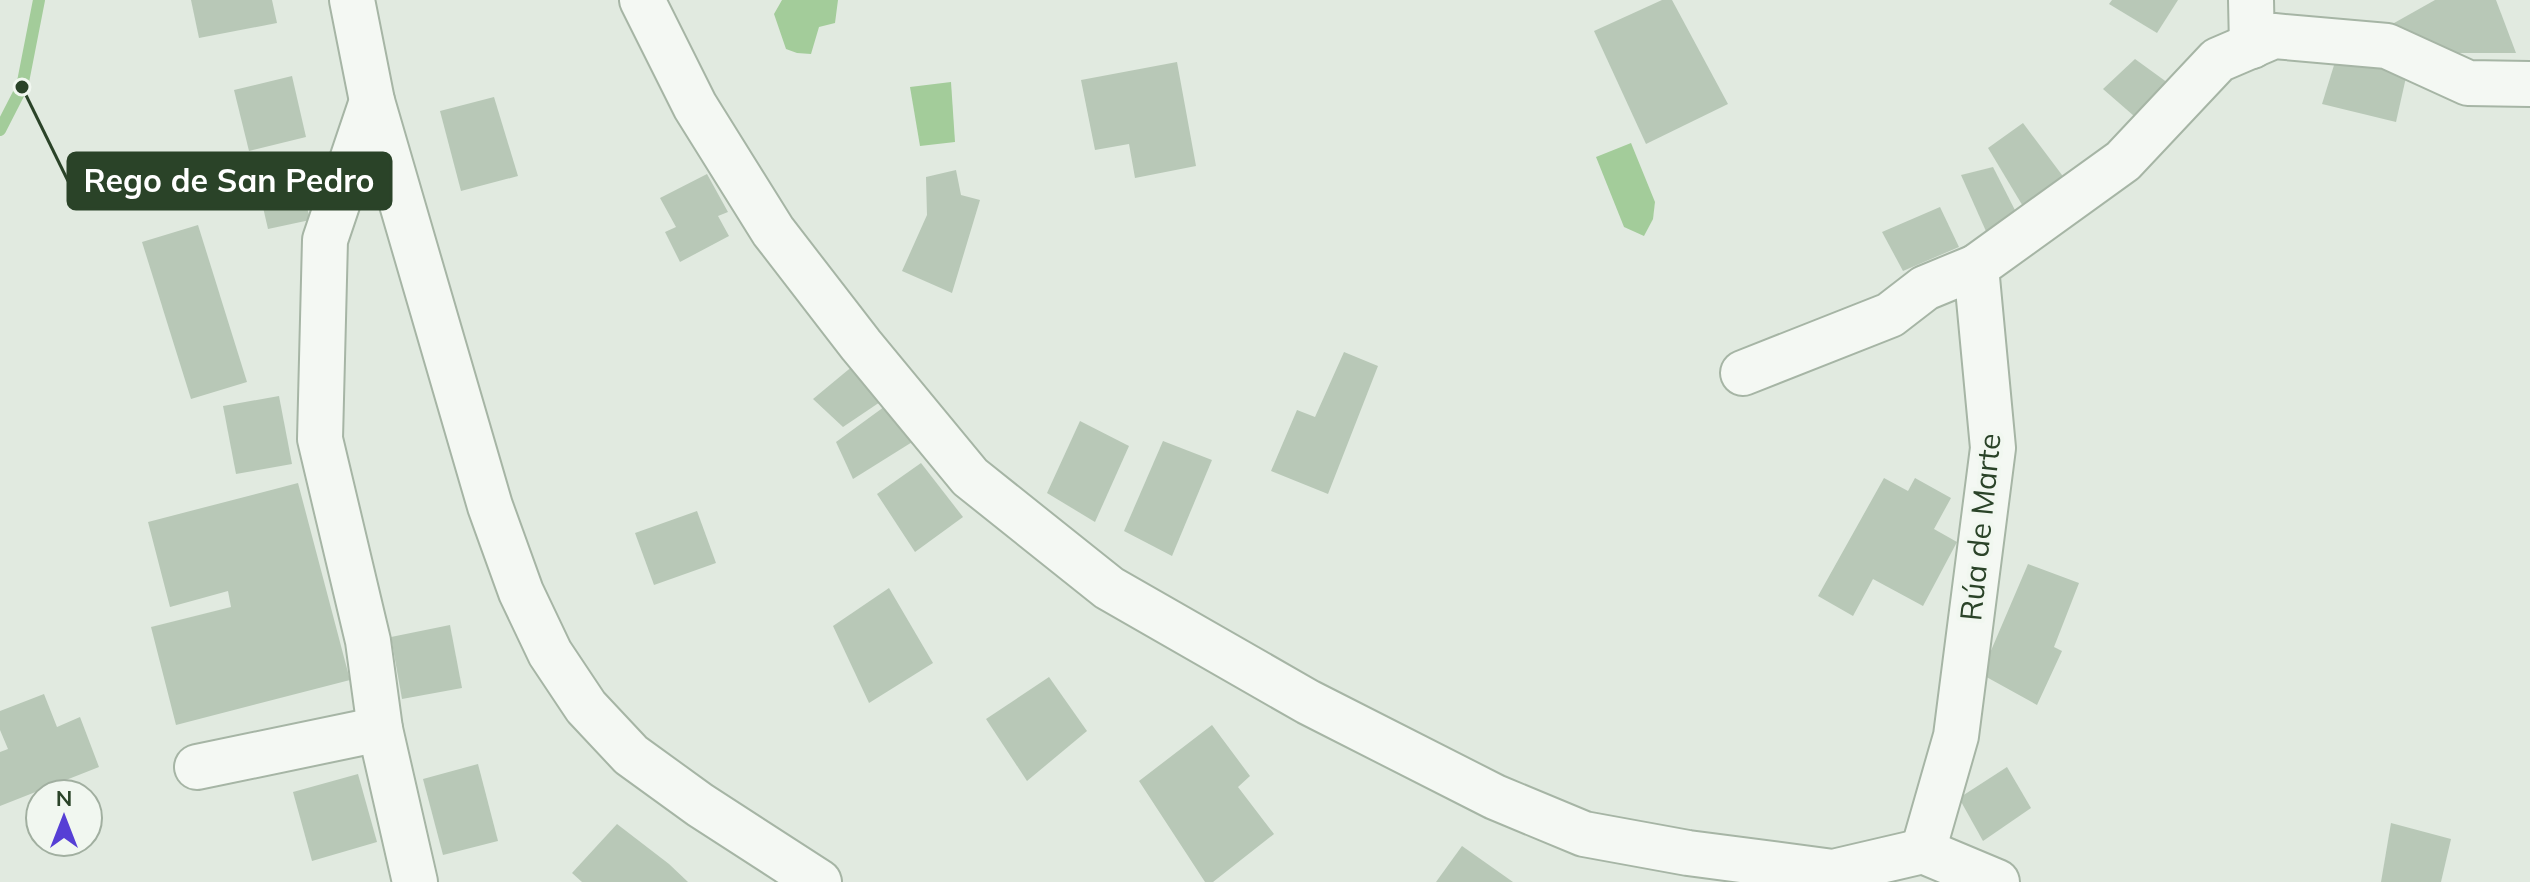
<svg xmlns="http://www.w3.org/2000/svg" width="2530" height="882" viewBox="0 0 2530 882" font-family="Mulish,sans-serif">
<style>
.water{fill:#a3cc9a}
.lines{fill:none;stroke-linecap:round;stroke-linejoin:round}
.stream{stroke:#a3cc9a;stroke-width:12}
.building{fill:#b8c8b7}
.minor-casing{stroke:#a6b5a5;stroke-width:48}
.minor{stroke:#f4f8f3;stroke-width:44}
.labels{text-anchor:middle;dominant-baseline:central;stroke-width:8;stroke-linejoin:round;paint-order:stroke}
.street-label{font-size:30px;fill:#2a4328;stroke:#f1f7f0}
.leader{fill:none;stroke:#2a4328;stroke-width:3}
.callout-dot{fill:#2a4328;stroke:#f1f7f0;stroke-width:3}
.callout{fill:#2a4328;stroke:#2a4328;stroke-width:3}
.callout-label{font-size:32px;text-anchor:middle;font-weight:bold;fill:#fff}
</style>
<rect width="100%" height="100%" fill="#e1eae0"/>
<!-- water -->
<g class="water">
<path d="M782,0H838L835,23L819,27L811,54L797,53L786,49L774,14Z"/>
<path d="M951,82L955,142L920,146L910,87Z"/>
<path d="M1631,143L1655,202L1653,219L1644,236L1624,227L1596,157Z"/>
</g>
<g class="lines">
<!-- stream -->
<path class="stream" d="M0,130L22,87L39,0"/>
</g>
<!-- building -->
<g class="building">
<path d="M191,0H272L277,23L199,38Z"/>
<path d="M1662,0H1672L1728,104L1646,144L1594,31Z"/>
<path d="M2112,0H2178L2157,33L2109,4Z"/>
<path d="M2435,0H2496L2516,53H2444L2387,27Z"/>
<path d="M2339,49L2409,64L2396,122L2322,104Z"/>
<path d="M2135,59L2168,83L2134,116L2103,89Z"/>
<path d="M1177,62L1196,166L1135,178L1129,144L1095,150L1081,80Z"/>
<path d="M292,76L306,137L249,151L234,90Z"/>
<path d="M494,97L518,176L461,191L440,111Z"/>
<path d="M2023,123L2065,179L2024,208L1988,148Z"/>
<path d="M295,154L310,220L268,229L253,164Z"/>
<path d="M1993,167L2020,220L1989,238L1961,175Z"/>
<path d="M956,170L961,195L980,200L952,293L902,271L927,215L926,177Z"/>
<path d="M707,174L728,212L718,216L729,236L680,262L665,232L676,227L660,198Z"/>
<path d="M1940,207L1959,247L1903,271L1882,232Z"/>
<path d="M198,225L247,382L191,399L142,242Z"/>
<path d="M1344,352L1378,366L1328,494L1271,471L1297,410L1315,417Z"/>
<path d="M854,365L886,398L843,427L813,399Z"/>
<path d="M279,396L292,464L236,474L223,406Z"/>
<path d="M888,404L917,439L853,479L836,442Z"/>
<path d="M1080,421L1129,446L1095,522L1047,493Z"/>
<path d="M1163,441L1212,460L1172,556L1124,531Z"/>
<path d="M921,463L963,517L915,552L877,494Z"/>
<path d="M1884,478L1908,491L1915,478L1951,498L1934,529L1957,542L1923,606L1873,579L1853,616L1818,596Z"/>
<path d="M298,483L350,680L176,725L151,627L231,607L228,591L170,607L148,522Z"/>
<path d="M697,511L716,563L654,585L635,533Z"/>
<path d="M2028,564L2079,583L2054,647L2062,651L2037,705L1981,674Z"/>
<path d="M889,588L933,663L869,703L833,626Z"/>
<path d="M450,625L462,688L402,699L391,637Z"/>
<path d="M1049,677L1087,731L1027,781L986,719Z"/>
<path d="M44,694L57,727L80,717L99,767L0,806V752L8,749L0,730V711Z"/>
<path d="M1212,725L1250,776L1238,787L1274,834L1213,882H1205L1139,781Z"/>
<path d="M478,764L498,841L443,855L423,779Z"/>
<path d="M2007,767L2031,808L1983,841L1959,798Z"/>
<path d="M358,774L377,842L312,861L293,792Z"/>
<path d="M2391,823L2451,839L2441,882H2381Z"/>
<path d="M617,824L669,864L688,882H582L572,873Z"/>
<path d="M1462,846L1513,882H1436Z"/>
</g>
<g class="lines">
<defs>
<g id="minor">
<path d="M352,0L372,101L490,506L521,592L550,653L586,707L631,755L700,805L819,882"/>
<path d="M642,0L695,106L773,231L861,345L970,477L1109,588L1308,702L1495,797L1584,834L1688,853L1833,872L1923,851"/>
<path d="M2251,0L2252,46"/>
<path d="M372,101L325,240L320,439L368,641L380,729L415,882"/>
<path d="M1743,373L1890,315L1925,288L1976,267"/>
<path d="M197,767L380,729"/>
<path d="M1923,851L1956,736L1993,448L1976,267L2123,161L2218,60L2274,36L2387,46L2468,83L2530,84"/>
<path d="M1923,851L1997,882"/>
</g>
</defs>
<!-- minor casing -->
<use href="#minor" class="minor-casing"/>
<!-- minor -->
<use href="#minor" class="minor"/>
</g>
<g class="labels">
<!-- street labels -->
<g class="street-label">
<text transform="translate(1980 527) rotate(-84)">Rúa de Marte</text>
</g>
</g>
<!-- callouts -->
<path class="leader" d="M22 87L68 181"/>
<circle class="callout-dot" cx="22" cy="87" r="8"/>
<rect class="callout" x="68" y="153" width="323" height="56" rx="8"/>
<g class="callout-label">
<text x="229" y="192">Rego de San Pedro</text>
</g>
<!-- north arrow -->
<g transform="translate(64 818)"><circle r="38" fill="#f1f7f0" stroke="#a1afa0" stroke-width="2"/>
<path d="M0-6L14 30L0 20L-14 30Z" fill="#563fd5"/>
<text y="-12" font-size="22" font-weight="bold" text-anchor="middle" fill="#2a4328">N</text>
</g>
</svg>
